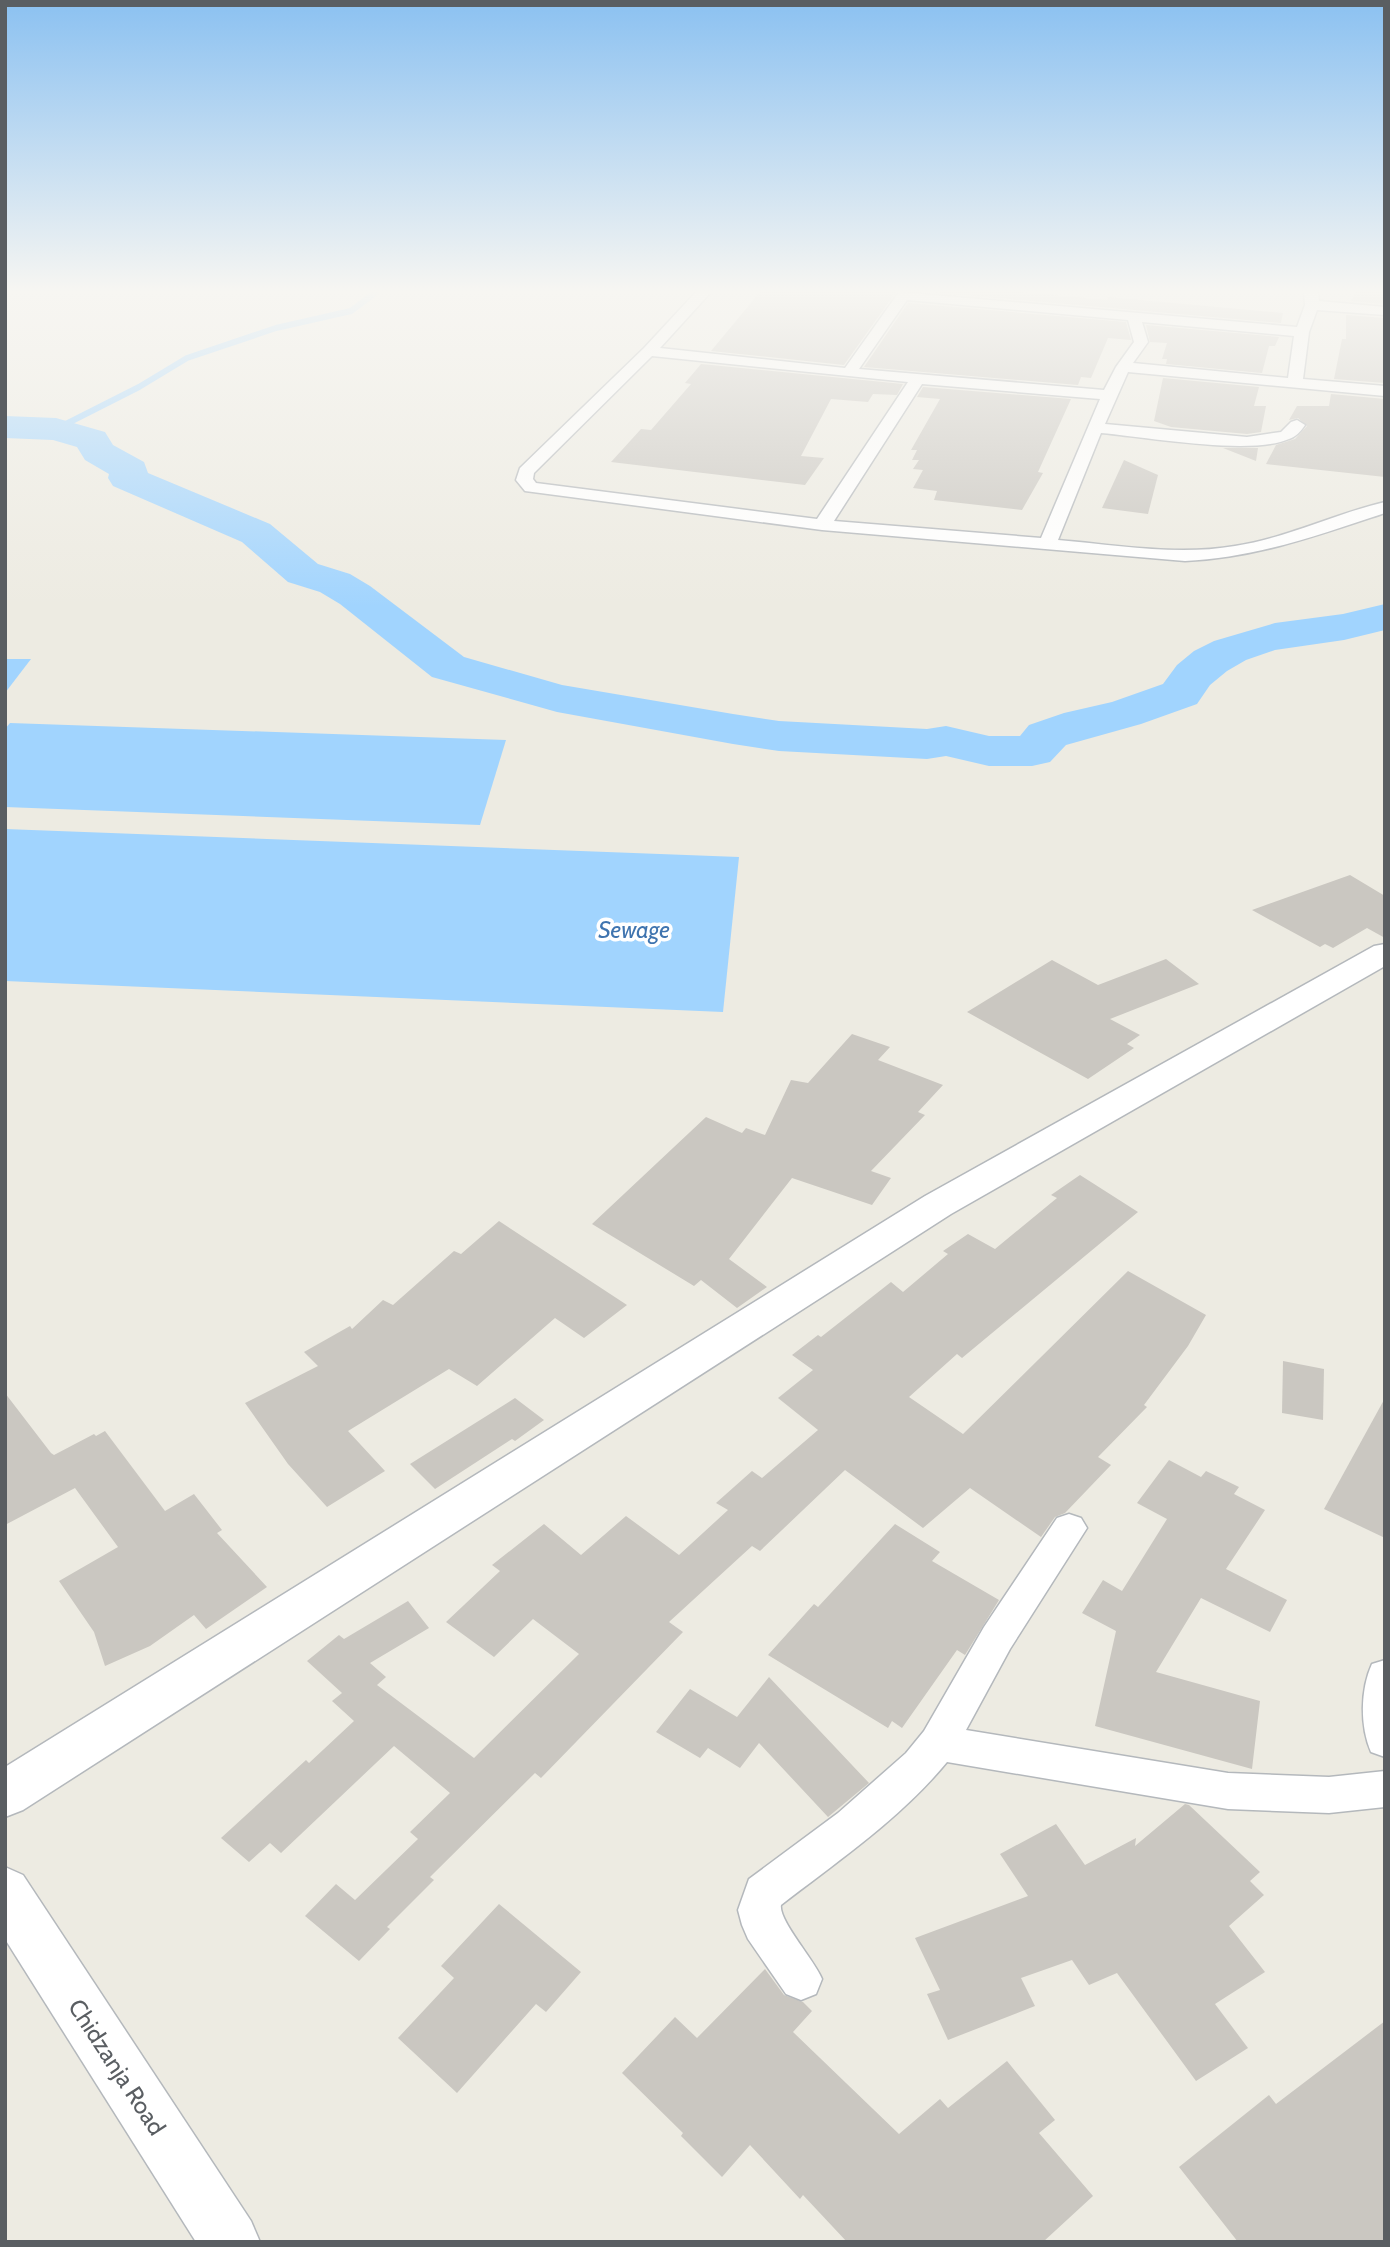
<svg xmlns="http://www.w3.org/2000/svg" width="1390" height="2247" viewBox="0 0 1390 2247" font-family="Cabin,sans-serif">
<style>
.water{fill:#a1d4fe}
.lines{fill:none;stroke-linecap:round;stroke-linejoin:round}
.stream{stroke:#a1d4fe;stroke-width:6}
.river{fill:#a1d4fe;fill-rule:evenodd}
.building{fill:#cac7c1}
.minor-casing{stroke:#b4b8bc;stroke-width:3}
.tertiary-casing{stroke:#b4b8bc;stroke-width:3}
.minor{fill:#fff;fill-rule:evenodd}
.tertiary{fill:#fff;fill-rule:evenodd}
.labels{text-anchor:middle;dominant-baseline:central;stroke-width:7;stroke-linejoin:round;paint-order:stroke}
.water-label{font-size:23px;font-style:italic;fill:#3f74af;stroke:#fff}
.near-street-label{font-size:24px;fill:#5a5e62;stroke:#fff}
</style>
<rect width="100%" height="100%" fill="#edebe2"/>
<!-- water -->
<g class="water">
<path d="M5,659H31L5,693Z"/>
<path d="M10,723L506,740L480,825L5,807V729Z"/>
<path d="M5,829L739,857L723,1012L5,981Z"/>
</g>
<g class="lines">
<!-- stream -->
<path class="stream" d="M56,429L139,387L187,358L276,328L351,311L376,292"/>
<!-- river -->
<path class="river" d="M5,416L56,418L105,432L113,445L144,462L148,473L270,524L318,564L350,574L370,586L464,657L562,685L733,714L779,721L927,729L946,726L989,736H1020L1029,725L1064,713L1112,702L1163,684L1177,665L1194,651L1214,641L1275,623L1343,614L1385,604V630L1344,640L1275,650L1246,660L1227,671L1210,685L1197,704L1141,724L1066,745L1050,762L1032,766H989L946,756L927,759L779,751L733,744L557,712L432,677L340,604L320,592L288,582L242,542L113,486L108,478L109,474L85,460L77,447L53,440L5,438Z"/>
</g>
<!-- building -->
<g class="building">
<path d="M760,292H896L844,365L711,351Z"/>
<path d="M930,292H1022L1107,300L1108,297L1283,313L1281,323Z"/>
<path d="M1356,292H1385V304L1351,301Z"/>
<path d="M908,303L1126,322L1131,340L1108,338L1091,378L1081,377L1078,385L864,367Z"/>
<path d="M1346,315L1385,318V383L1334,379L1342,339H1346Z"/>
<path d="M1146,325L1279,337L1275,346H1269L1262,373L1166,364L1167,359H1162L1167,343L1150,342Z"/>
<path d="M701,364L903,384L897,395L873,394L868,402L831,399L801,456L824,458L805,485L611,462L641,429L651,430L691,384L685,383Z"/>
<path d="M1163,378L1259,387L1254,406H1266L1261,432L1247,434L1171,427L1154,421Z"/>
<path d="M923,387L1071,399L1038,472L1043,473L1022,510L934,500L937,491L913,488L923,470L913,469L919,460H912L917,450H911L940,399L917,397Z"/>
<path d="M1331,394L1385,399V477L1266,464L1276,445L1295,439L1307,426L1298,418L1289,420L1297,406H1329Z"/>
<path d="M1223,448H1258L1256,461Z"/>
<path d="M1124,460L1158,475L1148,514L1102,508Z"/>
<path d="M1350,875L1385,896V938L1367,928L1333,948L1325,944L1320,947L1252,910Z"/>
<path d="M1166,959L1199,984L1110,1019L1140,1035L1127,1044L1134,1048L1088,1079L967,1012L1052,960L1098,985Z"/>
<path d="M852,1034L890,1047L878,1060L943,1085L918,1112L925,1115L871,1171L891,1178L872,1205L792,1178L729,1259L767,1287L737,1308L701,1280L694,1286L592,1224L706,1117L742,1133L746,1128L765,1135L791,1080L808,1083Z"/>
<path d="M1080,1175L1138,1212L962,1358L957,1354L909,1397L963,1434L1128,1271L1206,1315L1188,1346L1144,1405L1147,1407L1098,1457L1111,1465L1065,1513L1055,1517L1041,1537L970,1488L923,1528L845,1470L760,1551L752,1546L669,1622L683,1632L541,1778L535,1773L430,1877L434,1880L387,1927L390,1929L359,1961L305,1916L336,1884L355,1900L418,1839L410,1832L450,1793L394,1746L281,1853L270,1843L249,1862L221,1838L306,1760L309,1763L354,1721L332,1701L342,1693L307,1661L339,1635L344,1639L408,1601L429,1628L370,1663L386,1677L377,1685L474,1758L579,1654L533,1619L494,1657L446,1622L500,1571L492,1565L544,1524L581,1555L626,1516L679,1555L728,1510L716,1503L752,1471L762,1478L818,1430L778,1398L813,1370L792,1355L818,1335L821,1337L891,1282L903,1292L948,1254L943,1251L968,1234L995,1249L1057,1198L1051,1195Z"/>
<path d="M499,1221L627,1305L584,1338L555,1318L477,1386L449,1369L348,1431L385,1471L327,1507L288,1464L245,1403L318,1366L304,1352L350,1326L352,1329L383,1300L393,1305L454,1251L461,1254Z"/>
<path d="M1283,1361L1324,1369L1323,1420L1282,1413Z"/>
<path d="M5,1393L51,1453L54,1455L94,1434L96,1436L105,1431L165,1511L194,1494L222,1530L217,1533L267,1587L206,1629L194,1615L150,1646L105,1666L94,1632L59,1581L118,1547L75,1488L5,1525Z"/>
<path d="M515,1398L544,1420L515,1441L512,1439L435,1489L410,1464Z"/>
<path d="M1385,1398V1538L1324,1509Z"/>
<path d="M1169,1460L1201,1477L1206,1471L1239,1487L1234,1494L1265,1510L1226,1569L1287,1600L1270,1632L1201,1598L1156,1672L1260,1701L1252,1769L1095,1726L1116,1631L1082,1613L1103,1580L1122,1591L1167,1519L1137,1503Z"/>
<path d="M895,1524L940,1552L932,1561L999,1600L965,1655L957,1650L902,1728L892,1721L888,1728L768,1655L814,1604L818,1607Z"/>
<path d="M769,1677L869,1783L828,1817L759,1743L740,1768L708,1748L700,1758L656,1732L690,1689L737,1717Z"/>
<path d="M1185,1804L1189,1805L1260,1872L1250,1881L1264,1895L1229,1926L1265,1972L1215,2004L1248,2048L1196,2081L1117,1973L1089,1985L1072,1960L1021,1978L1035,2006L948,2040L927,1994L940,1990L915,1938L1028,1896L1000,1854L1056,1824L1085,1865L1136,1838L1135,1846Z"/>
<path d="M499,1904L581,1972L546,2012L536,2004L457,2093L398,2038L454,1978L441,1966Z"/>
<path d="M765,1969L784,1995L803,2002L812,2011L793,2032L899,2134L940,2099L948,2108L1007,2061L1055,2120L1039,2133L1093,2196L1043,2242H847L803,2195L800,2199L750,2145L722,2177L681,2136L683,2133L622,2073L675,2017L697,2038Z"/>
<path d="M1385,2021V2242H1238L1179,2167L1269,2095L1276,2104Z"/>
</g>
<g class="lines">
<defs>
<g id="minor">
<path d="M696,292H711L660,348L845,368L899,292L1297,327L1305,305L1304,292H1318L1319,301L1385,307V315L1317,310L1309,332L1303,379L1385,386V396L1128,372L1105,424L1247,437L1281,432L1291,422L1297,420L1305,425C1301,431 1296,437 1289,439C1251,456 1146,437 1101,433L1058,540C1117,545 1177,556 1235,546C1287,538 1334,514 1385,502V513C1319,535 1255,558 1185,561L822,530L525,491L516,480L520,468L644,348ZM907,300L1128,320L1134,342L1116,367L1104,390L859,369ZM1142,322L1294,336L1288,378L1133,363L1148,342ZM652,356L908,382L817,519L536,483L533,479L534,473ZM922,384L1100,399L1041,538L834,521Z"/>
<path d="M1069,1514L1081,1518L1087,1528L1010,1649L966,1730L1228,1773L1329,1777L1385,1771V1807L1329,1813L1228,1809L947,1762C901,1818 838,1861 781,1905C778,1920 815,1961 822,1979L816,1994L801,2000L786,1994L748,1939L742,1925L738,1910L749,1879L838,1813L906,1753L924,1731L984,1627L1057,1518Z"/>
<path d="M1385,1660V1757L1371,1752C1360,1727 1360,1690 1372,1664Z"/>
</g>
<g id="tertiary">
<path d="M1385,944V966L951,1214L23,1810L5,1817V1767L925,1196L1374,946Z"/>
<path d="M5,1867L23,1875L251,2221L260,2242H196L5,1939Z"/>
</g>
</defs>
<!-- minor casing -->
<use href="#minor" class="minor-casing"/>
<!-- tertiary casing -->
<use href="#tertiary" class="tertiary-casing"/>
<!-- minor -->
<use href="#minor" class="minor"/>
<!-- tertiary -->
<use href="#tertiary" class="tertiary"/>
</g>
<!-- sky -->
<linearGradient id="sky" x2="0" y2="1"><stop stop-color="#8bc1f1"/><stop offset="0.48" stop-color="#f7f6f2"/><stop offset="1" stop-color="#f7f6f2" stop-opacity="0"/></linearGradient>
<rect width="1390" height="607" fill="url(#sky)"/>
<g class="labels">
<!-- water labels -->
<g class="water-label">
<text x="634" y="930">Sewage</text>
</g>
<!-- near-street labels -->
<g class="near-street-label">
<text transform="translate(117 2067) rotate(57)">Chidzanja Road</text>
</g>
</g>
<!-- border -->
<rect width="1390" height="2247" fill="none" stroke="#5a5e62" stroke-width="14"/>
</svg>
